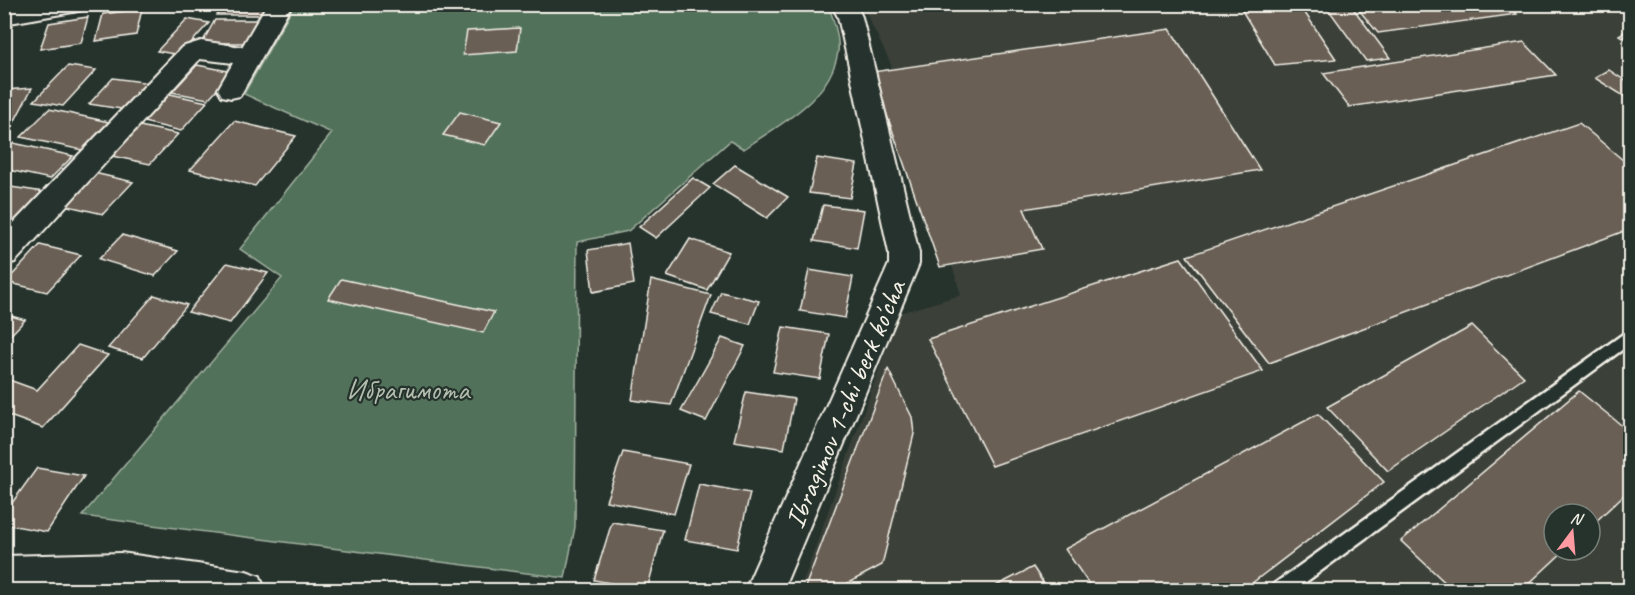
<svg xmlns="http://www.w3.org/2000/svg" width="1635" height="595" viewBox="0 0 1635 595" font-family="Caveat,sans-serif">
<style>
.built{fill:#3a4039;fill-rule:evenodd}
.green{fill:#51715a;stroke:#a2b1a1;stroke-width:1.5}
.building{fill:#695e54;stroke:#f4f1e8;stroke-width:1.5}
.lines{fill:none;stroke-linecap:round;stroke-linejoin:round}
.service-casing{stroke:#f4f1e8;stroke-width:5}
.minor-casing{stroke:#f4f1e8;stroke-width:4}
.service{fill:#26332d;fill-rule:evenodd}
.minor{fill:#26332d;fill-rule:evenodd}
.labels{text-anchor:middle;dominant-baseline:central;stroke-width:4.5;stroke-linejoin:round;paint-order:stroke}
.park-label{font-size:28px;fill:#b3beaf;stroke:#26332d}
.street-label{font-size:28px;fill:#f4f1e8;stroke:#26332d}
</style>
<rect width="100%" height="100%" fill="#26332d"/>
<filter id="ink" filterUnits="userSpaceOnUse"><feTurbulence type="fractalNoise" baseFrequency=".0167" numOctaves="2"/><feDisplacementMap in="SourceGraphic" scale="12" xChannelSelector="R" yChannelSelector="G"/><feConvolveMatrix kernelMatrix="1 2 1 2 8 2 1 2 1" color-interpolation-filters="sRGB"/></filter>
<g filter="url(#ink)">
<!-- built -->
<path class="built" d="M862,5H1630V590H800L899,313L961,295L890,62ZM1554,514H1590V550H1554Z"/>
<!-- green -->
<path class="green" d="M294,5L829,6C833,20 840,37 838,52C830,100 781,123 744,149L730,141L628,231L577,242L575,527L565,578L82,516L282,278L240,249L332,133L244,94Z"/>
<!-- building -->
<g class="building">
<path d="M223,4H265L260,15H217Z"/>
<path d="M1238,4H1299L1336,59L1275,65Z"/>
<path d="M1350,4L1390,58L1366,61L1326,6Z"/>
<path d="M1354,4H1508L1517,14L1378,33Z"/>
<path d="M142,9L136,35L96,41L103,14Z"/>
<path d="M88,17L81,43L40,49L49,23Z"/>
<path d="M187,19L209,23L180,55L157,51Z"/>
<path d="M215,20H258L245,43H202Z"/>
<path d="M520,28L517,51L463,55L467,31Z"/>
<path d="M1630,28V42L1619,35Z"/>
<path d="M1170,29L1260,170L1024,209L1042,249L940,267L872,72Z"/>
<path d="M1524,42L1556,75L1349,107L1323,73Z"/>
<path d="M197,65L233,72L208,99L172,92Z"/>
<path d="M68,66L96,70L63,106L34,101Z"/>
<path d="M1609,70L1630,84V100L1595,78Z"/>
<path d="M113,78L151,83L128,110L89,104Z"/>
<path d="M32,88L12,126H4V90Z"/>
<path d="M170,94L207,102L181,131L144,122Z"/>
<path d="M49,109L109,122L82,150L21,137Z"/>
<path d="M460,112L501,122L485,145L443,135Z"/>
<path d="M234,121L296,136L255,186L190,170Z"/>
<path d="M1579,123L1630,166V229L1269,363L1187,256Z"/>
<path d="M140,126L178,134L150,164L112,156Z"/>
<path d="M4,141L73,156L50,179L4,169Z"/>
<path d="M817,158L857,164L850,198L809,193Z"/>
<path d="M735,165L788,197L767,218L713,184Z"/>
<path d="M94,173L133,182L103,214L64,205Z"/>
<path d="M693,178L710,188L656,238L639,227Z"/>
<path d="M4,186L44,192L15,224L4,222Z"/>
<path d="M823,205L864,210L857,248L814,241Z"/>
<path d="M122,235L178,251L155,276L99,259Z"/>
<path d="M690,239L729,252L707,290L667,276Z"/>
<path d="M628,243L634,284L593,292L588,250Z"/>
<path d="M40,245L81,255L47,292L6,282Z"/>
<path d="M1181,258L1263,371L992,466L928,339Z"/>
<path d="M227,263L268,273L230,323L188,312Z"/>
<path d="M809,270L853,277L845,318L800,311Z"/>
<path d="M341,279L494,312L483,333L328,299Z"/>
<path d="M651,280L711,295L671,405L632,400Z"/>
<path d="M721,292L759,301L750,324L711,314Z"/>
<path d="M154,295L187,305L143,358L108,348Z"/>
<path d="M4,314L25,320L4,342Z"/>
<path d="M1472,326L1524,377L1388,471L1327,407Z"/>
<path d="M783,327L829,334L820,379L773,372Z"/>
<path d="M722,338L745,346L706,421L681,411Z"/>
<path d="M78,345L108,355L43,428L4,414V378L37,390Z"/>
<path d="M888,369L912,417L914,434L882,565L835,590H804Z"/>
<path d="M1579,391L1630,432V489L1590,527V514H1554V550H1565L1522,590H1453L1401,541Z"/>
<path d="M746,392L794,399L784,449L734,441Z"/>
<path d="M1318,414L1384,482L1243,590H1093L1065,549Z"/>
<path d="M623,452L689,464L674,514L606,501Z"/>
<path d="M37,468L84,476L47,532L4,524V514Z"/>
<path d="M699,484L750,493L737,549L685,540Z"/>
<path d="M612,522L663,530L647,590L594,580Z"/>
<path d="M1033,567L1048,590H988Z"/>
</g>
<g class="lines">
<defs>
<path id="service" d="M1630,329V344L1295,590H1271L1274,584Z"/>
<g id="minor">
<path d="M24,4H85L82,10L73,12L4,24V8Z"/>
<path d="M267,4H292L240,96L231,98L222,96L218,89L233,63L200,59L15,262L4,265V233L182,47L201,41L242,47Z"/>
<path d="M831,4H856L862,17L919,253V264L783,590H745L889,264V253L849,66L838,17Z"/>
<path d="M121,553L246,571L260,576L265,590H4V556Z"/>
</g>
</defs>
<!-- service casing -->
<use href="#service" class="service-casing"/>
<!-- minor casing -->
<use href="#minor" class="minor-casing"/>
<!-- service -->
<use href="#service" class="service"/>
<!-- minor -->
<use href="#minor" class="minor"/>
</g>
</g>
<g class="labels">
<!-- park labels -->
<g class="park-label">
<text x="408" y="389">Ибрагимота</text>
</g>
<!-- street labels -->
<g class="street-label">
<text transform="translate(845 404) rotate(-67)">Ibragimov 1-chi berk ko'cha</text>
</g>
</g>
<!-- margin -->
<rect width="1635" height="595" fill="none" stroke="#26332d" stroke-width="24"/>
<rect x="12" y="12" width="1611" height="571" fill="none" stroke="#f4f1e8" stroke-width="2" filter="url(#ink)"/>
<!-- north arrow -->
<g transform="translate(1572 532) rotate(16)"><circle r="28" fill="#26332d" stroke="#787f78" stroke-width="1.5"/>
<path d="M0-4.5L10 22L0 15L-10 22Z" fill="#ff9aa2"/>
<text y="-9" font-size="16" font-weight="bold" text-anchor="middle" fill="#f4f1e8">N</text>
</g>
</svg>
